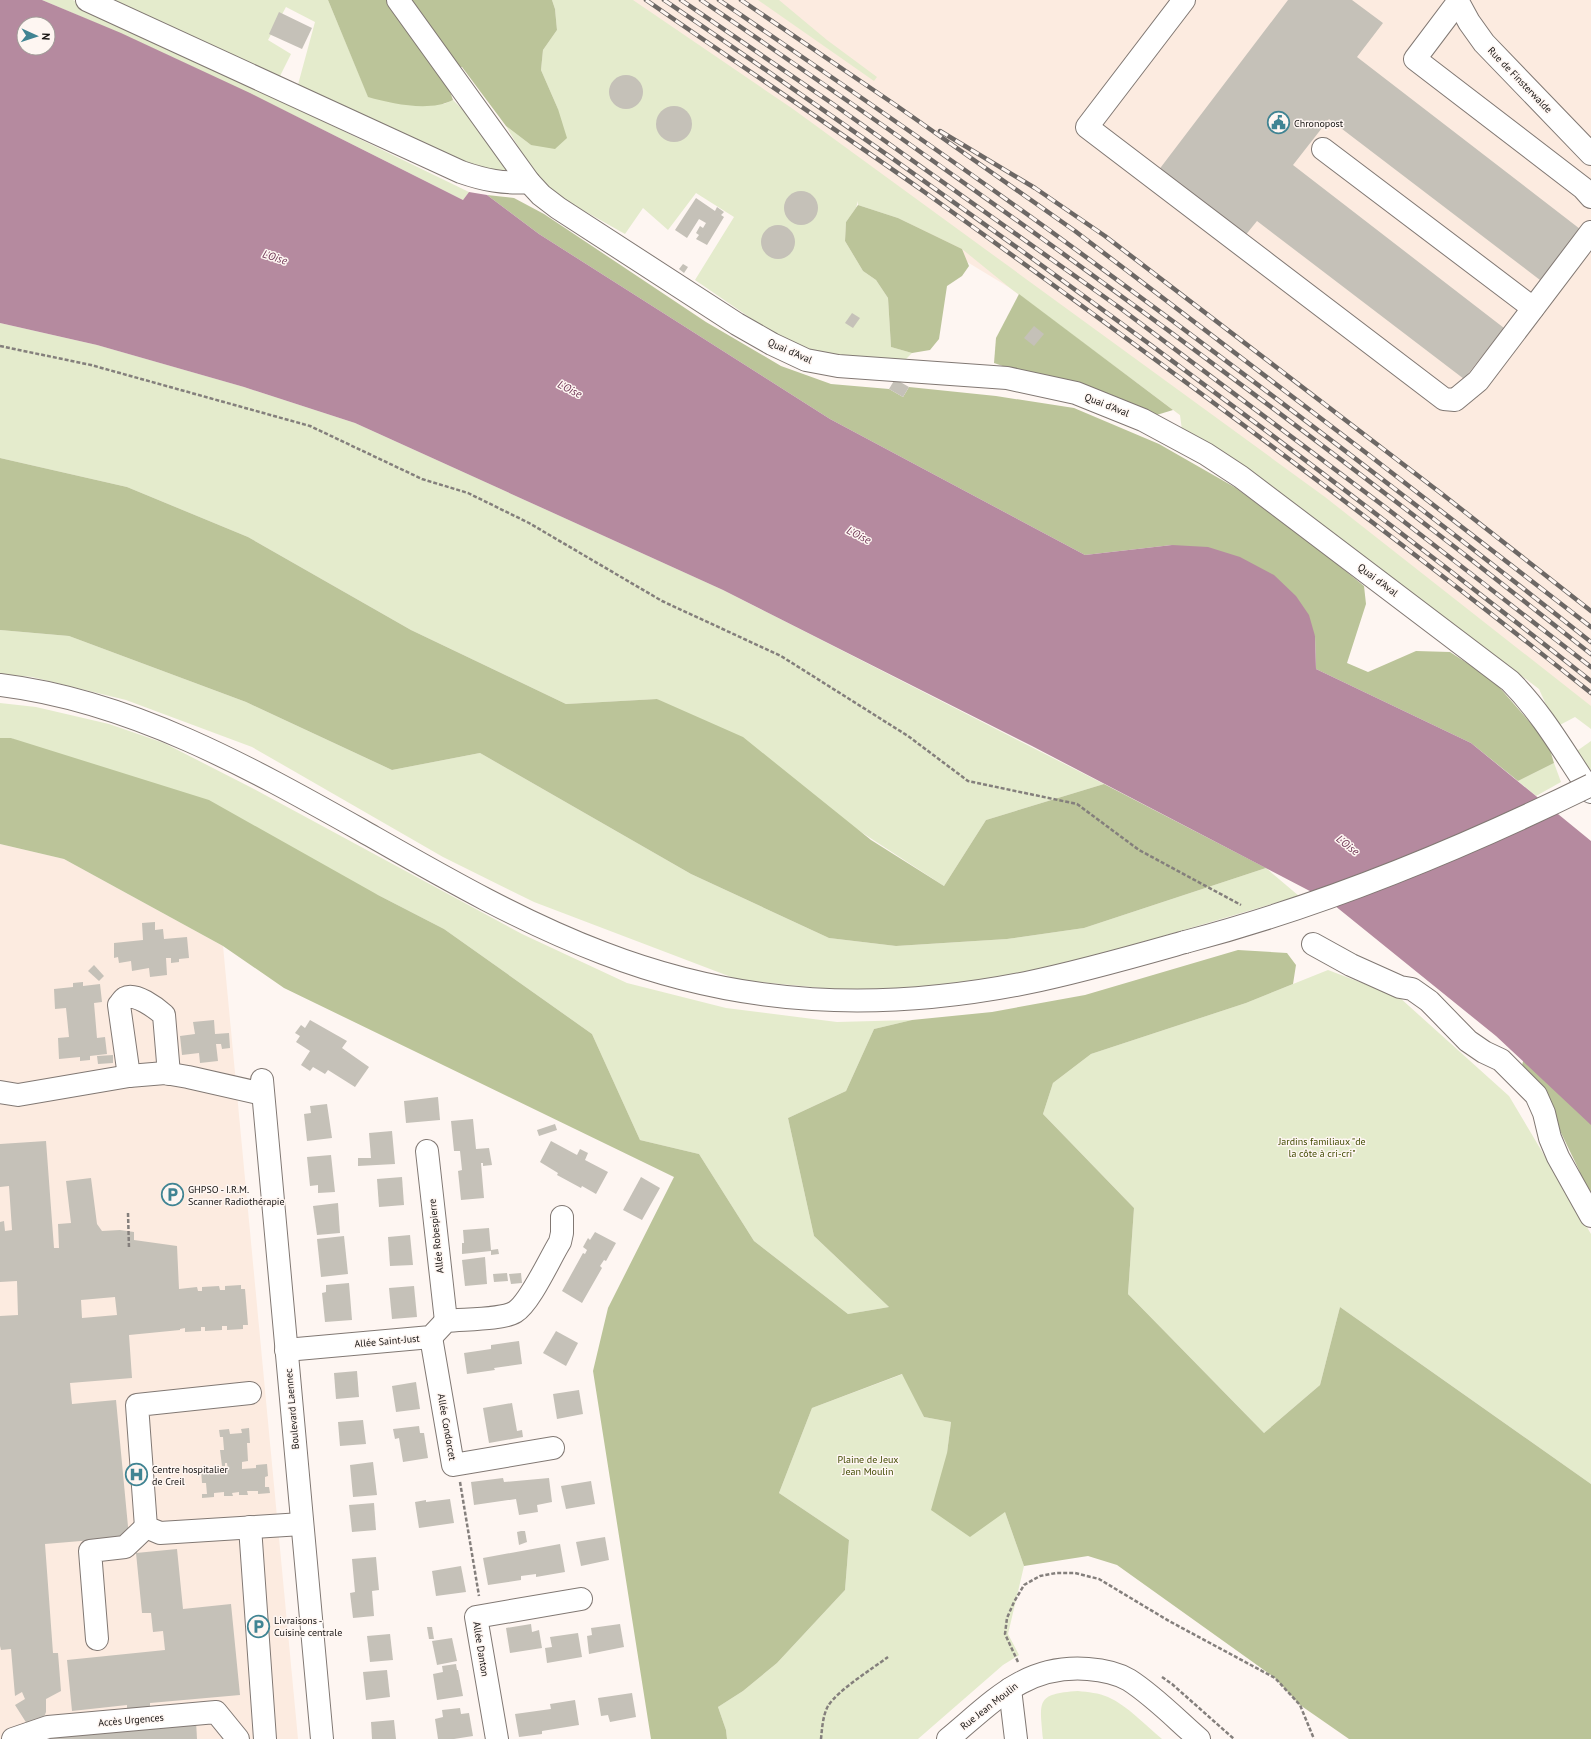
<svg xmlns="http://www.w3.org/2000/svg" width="1591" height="1739" viewBox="0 0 1591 1739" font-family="'PT Sans',sans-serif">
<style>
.built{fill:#fcebe0}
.green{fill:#e4ebcc}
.forest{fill:#bbc499}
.water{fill:#b58a9f;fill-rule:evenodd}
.building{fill:#c5c1b8;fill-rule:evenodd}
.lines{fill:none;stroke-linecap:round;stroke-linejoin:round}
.minor-casing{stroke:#817873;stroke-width:24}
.major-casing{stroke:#817873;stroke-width:24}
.path{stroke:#847f7c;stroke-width:2.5;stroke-dasharray:4 2;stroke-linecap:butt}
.minor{stroke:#fff;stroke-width:22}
.major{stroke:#fff;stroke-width:22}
.rail-casing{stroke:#6d6865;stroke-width:4.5}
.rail{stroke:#fef6f2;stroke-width:3;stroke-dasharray:9;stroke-linecap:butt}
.major-bridge-casing{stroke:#817873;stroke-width:24;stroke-linecap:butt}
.major-bridge{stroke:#fff;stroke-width:22}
.labels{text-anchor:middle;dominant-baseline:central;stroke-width:3;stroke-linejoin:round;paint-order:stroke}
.street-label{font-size:10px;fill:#161311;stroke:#fef6f2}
.poi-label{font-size:10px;fill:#161311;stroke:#fef6f2;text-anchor:start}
.park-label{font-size:10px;fill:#434c04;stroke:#fef6f2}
.water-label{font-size:11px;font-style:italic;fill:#6e3554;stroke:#fef6f2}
</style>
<rect width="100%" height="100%" fill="#fef6f2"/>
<!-- built -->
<g class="built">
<path d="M584,0H1591V728L1353,549L1146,389L1010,288L954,254Z"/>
<path d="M0,844L64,859L223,946L298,1739H0Z"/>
</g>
<!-- green -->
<g class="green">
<path d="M42,0H73L469,192L463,200C324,130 186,60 42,0Z"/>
<path d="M109,0H328L368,96L444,104L453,100L471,118L510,173L496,176L296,92L315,22L286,7L268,40L291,54L278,80Z"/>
<path d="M552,0H633L793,109L1325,497L1591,706V729L1575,717L1556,727L1539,689L1307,513L1246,470L1182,430L1180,415L1010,288L962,249L898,218L858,205V201L856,208L846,222L845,241L863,271L876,280L888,298L891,347L912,353L903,362L855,363L811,351L781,339L695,280L734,217L696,193L668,230L643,208L625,234L542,187L506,126L531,145L558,109L541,70L543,50L557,30L555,9Z"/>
<path d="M758,0H779L827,40L877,77L874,81Z"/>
<path d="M0,323L97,345L244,387L355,423L723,590L1104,784L986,820L944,886L657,699L566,704L411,630L248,537L127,487L0,458Z"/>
<path d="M0,630L69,636L246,702L392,770L480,753L691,874L829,938L896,946L1007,939L1084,928L1266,868L1299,896L1082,960L986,981L882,990L832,989L739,980L534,902L443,857L252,747L126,700L32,677L0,674Z"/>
<path d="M0,703L36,707L109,724L164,743L254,789L522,934L627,983L726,1008L837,1022L912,1020L874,1029L846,1091L788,1118L814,1236L889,1307L848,1314L754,1241L699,1154L640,1140L592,1034L444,929L378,895L11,738H0Z"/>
<path d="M1591,741V770L1586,772L1574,753Z"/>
<path d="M1554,763L1561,782L1536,796L1518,781Z"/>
<path d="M1328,970L1399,997L1509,1096L1591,1234V1484L1340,1307L1320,1385L1264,1433L1128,1294L1134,1208L1043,1114L1053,1083L1091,1054L1246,1003Z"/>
<path d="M903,1374L924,1417L951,1422L947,1453L1005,1512L1024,1566L1008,1634L1019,1655L1003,1665L918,1739H727L726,1730L718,1707L743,1691L777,1663L845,1590L849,1540L779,1493L812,1408Z"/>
<path d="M1078,1691C1088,1692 1099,1693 1108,1697C1128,1706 1145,1725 1162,1739H1043C1040,1701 1035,1694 1078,1691Z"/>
</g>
<!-- forest -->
<g class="forest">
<path d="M328,0H552L555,9L557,30L543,50L541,70L558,109L567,138L555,149L531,145L506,126L462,67L453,66L445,77L453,100C430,112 393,104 368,97Z"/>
<path d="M487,195L514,198L544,214L706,322L781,366L831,384L889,389L903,397L909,387L996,396L1074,408L1159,444L1236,488L1326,555L1364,586L1366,604L1347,663L1368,672L1416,651L1450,652L1493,680L1548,743L1554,763L1518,781L1471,743L1316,669L1315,636L1172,545L1085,555L830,419L539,234Z"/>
<path d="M858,205L898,218L962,249L969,266L962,276L947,286L939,339L930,350L912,353L891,347L888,298L876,280L863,271L845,241L846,222Z"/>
<path d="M1019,294L1173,410L1150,417L994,363L996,338Z"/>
<path d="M0,458L127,487L248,537L411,630L566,704L657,699L743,737L871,840L944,886L986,820L1104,784L1266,868L1084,928L1007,939L896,946L829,938L691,874L480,753L392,770L246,702L69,636L0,630Z"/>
<path d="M0,738H11L209,800L378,895L444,929L592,1034L640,1140L699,1154L754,1241L848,1314L889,1307L814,1236L788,1118L846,1091L874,1029L912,1020L992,1012L1085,995L1238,950L1287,953L1296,965L1293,984L1246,1003L1091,1054L1053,1083L1043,1114L1134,1208L1128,1294L1264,1433L1320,1385L1340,1307L1591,1484V1739H1349L1300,1705L1275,1678L1117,1565L1088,1556L1024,1566L1005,1512L970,1537L931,1510L947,1453L951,1422L924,1417L902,1374L812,1408L779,1493L849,1540L845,1590L777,1663L743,1691L718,1707L726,1730L727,1739H651L593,1371L608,1308L674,1177L284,988L223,946L64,859L0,844Z"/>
<path d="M1524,1057L1591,1111V1207L1579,1170L1550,1110L1521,1070Z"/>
</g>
<!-- water -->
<path class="water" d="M0,0H42L121,33L250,93L463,200L469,192L487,195L539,234L830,419L1085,555L1172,545L1208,547L1240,557L1274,575L1296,596L1309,615L1315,636L1316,669L1471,743L1591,841V1125L1496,1036L1329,901L1032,746L723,590L355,423L244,387L97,345L0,323ZM24,24H48V48H24Z"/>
<!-- building -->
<g class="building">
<path d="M1288,0H1352L1383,23L1357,57L1580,229L1540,280L1329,119L1293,165L1504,328L1464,379L1257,221L1244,237L1158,171Z"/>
<path d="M279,12L312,28L302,49L269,34Z"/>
<circle cx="626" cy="92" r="17"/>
<circle cx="674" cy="124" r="18"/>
<circle cx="801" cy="208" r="17"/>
<path d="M696,198L715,211L717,207L724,212L721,215L724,217L707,245L696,239L699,235L696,233L700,226L703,228L706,223L699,219L687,238L675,230Z"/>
<circle cx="778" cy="242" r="17"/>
<path d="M683,264L688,267L684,273L679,269Z"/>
<path d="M852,313L860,318L853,328L845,323Z"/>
<path d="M1034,326L1044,334L1034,346L1024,338Z"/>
<path d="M895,379L909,387L903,397L889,389Z"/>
<path d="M155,922V930L163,929L164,939L187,937L189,958L179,959V962L171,963V958H166L167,975L150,977L149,968L132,971L131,961L119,963L118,957L114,958V943L143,940L142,923Z"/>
<path d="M94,965L104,976L99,981L88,971Z"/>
<path d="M83,982V986L100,984L102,1002L94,1003L97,1038L105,1037L107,1054L90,1056V1060L80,1061V1057L59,1059L58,1038L69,1037L66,1008L55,1009L54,989L73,987V983Z"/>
<path d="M214,1020L215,1034L229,1033L230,1048L222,1049L221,1044H216L218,1061L200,1063L199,1053L182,1055L180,1036L195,1034L193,1022Z"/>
<path d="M310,1020L347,1041L342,1048L369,1067L355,1087L328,1070L325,1074L313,1067L310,1071L301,1065L310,1051L296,1042L300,1036L295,1033L301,1025L305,1028Z"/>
<path d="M113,1055V1063L98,1064L97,1056Z"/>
<path d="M438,1097L440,1120L406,1123L404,1101Z"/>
<path d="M327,1104L332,1138L307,1141L304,1114L311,1113L310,1106Z"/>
<path d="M473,1119L476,1149L489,1148L492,1165L483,1166V1163H481L484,1198L461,1200L458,1171L462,1170L460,1151H454L451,1121Z"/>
<path d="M555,1124L557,1130L539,1136L537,1130Z"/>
<path d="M392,1131L395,1164L358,1166V1158H371L369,1133Z"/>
<path d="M46,1141L54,1248H59L58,1224L71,1223L66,1181L91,1178L97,1224L102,1231L120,1230L134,1232V1240L177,1246L179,1289L197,1287L198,1291H202V1287L219,1286L220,1290H225V1286L241,1285V1289H245L248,1325H243V1329L227,1330V1326H222V1330L205,1331V1327H201V1331L185,1332V1328L180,1329V1330L129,1335L132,1378L70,1383L72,1404L116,1400L129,1537L45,1544L53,1653H58L61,1691L46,1699V1712L44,1717L29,1727L15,1705L25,1699L22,1692L15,1696L11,1649L1,1650L0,1646V1316L18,1315L17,1281L0,1282V1222L4,1221L5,1231L12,1230L9,1186L0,1187V1144ZM115,1297L117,1315L82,1318L81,1300Z"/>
<path d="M551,1141L577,1155L580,1149L588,1153L585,1160L608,1172L596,1194L582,1186L581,1188L557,1175L558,1173L540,1162Z"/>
<path d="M331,1155L335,1192L318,1193V1185L310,1186L307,1157Z"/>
<path d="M402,1177L404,1205L379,1207L377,1179Z"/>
<path d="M641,1177L660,1188L642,1220L623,1210Z"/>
<path d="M338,1203L340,1233L317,1235L313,1206Z"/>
<path d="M489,1228L491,1250L498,1249L499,1254L491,1255V1251L462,1254V1243H464L463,1230Z"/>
<path d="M595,1232L616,1243L606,1261L604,1260L600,1266L602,1268L582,1303L562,1291L583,1253L585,1254L587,1250L583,1247L588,1238L590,1240Z"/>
<path d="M410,1235L413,1265L390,1266L388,1237Z"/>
<path d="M344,1236L348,1274L321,1277L317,1239Z"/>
<path d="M485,1257L487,1284L465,1286L462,1260Z"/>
<path d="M507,1273L508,1281L494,1282L493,1274Z"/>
<path d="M521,1273L522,1283L511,1284L509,1274Z"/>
<path d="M349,1283L352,1320L325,1322L322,1293L326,1292V1285Z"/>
<path d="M414,1286L417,1317L392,1319L389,1288Z"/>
<path d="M556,1331L578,1343L566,1366L543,1353Z"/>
<path d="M519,1341L522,1364L494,1368L495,1370L467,1374L464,1353L491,1349V1345Z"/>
<path d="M357,1371L359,1397L336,1399L334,1373Z"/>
<path d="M416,1382L420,1409L396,1412L392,1386Z"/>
<path d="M579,1390L583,1414L557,1419L553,1394Z"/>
<path d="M512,1403L517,1431L522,1430L523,1437L489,1443L483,1408Z"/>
<path d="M363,1420L366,1444L340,1446L338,1422Z"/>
<path d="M419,1426L420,1433H424L428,1458L403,1462L399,1438L395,1439L393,1429Z"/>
<path d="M249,1428L250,1443H247L248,1461L242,1462V1469L256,1468V1465L267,1464L268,1476L265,1477V1487H269L270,1493L258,1494V1491H247L248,1495H239V1492L232,1493L233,1496H224V1492L214,1493V1497L202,1498V1494H207L206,1483H202L201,1470L213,1469V1472L228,1470L227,1463H225V1466H222L220,1450H224L223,1437H220L219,1430L229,1429L230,1434L242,1433L241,1429Z"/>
<path d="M373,1462L377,1495L353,1497L350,1465Z"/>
<path d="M503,1478L504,1482L549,1478L552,1502L537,1505L538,1512L519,1515L516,1499L474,1505L471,1482Z"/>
<path d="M591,1481L595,1504L566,1509L561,1486Z"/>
<path d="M450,1499L454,1523L419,1528L415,1502L426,1500V1502Z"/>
<path d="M374,1503L376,1530L352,1532L349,1505Z"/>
<path d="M521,1531H525L527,1542L519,1545L517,1532Z"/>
<path d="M605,1537L609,1560L581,1566L576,1542Z"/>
<path d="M560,1544L565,1572L536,1577V1574L521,1576V1580L488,1585L483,1558Z"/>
<path d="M177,1549L183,1609L231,1604L240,1695L150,1703V1708L127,1711V1705L72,1711L67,1660L165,1650L163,1631L153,1632L151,1613H142L136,1553Z"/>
<path d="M376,1557L379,1590L372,1591L374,1616L353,1618L350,1593L355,1592L352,1559Z"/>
<path d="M461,1566L466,1592L436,1596L432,1571Z"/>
<path d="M531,1624L532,1632L539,1630L542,1648L510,1653L506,1628Z"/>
<path d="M620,1624L624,1647L589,1654L587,1636L592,1635L591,1628Z"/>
<path d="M427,1627H432L434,1639H429Z"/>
<path d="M578,1633L582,1657L547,1663L545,1648L552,1647L550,1637Z"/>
<path d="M390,1634L393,1660L370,1662L367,1636Z"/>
<path d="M452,1638L457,1661L437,1665L432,1641Z"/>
<path d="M456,1664L457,1670H458L463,1696L437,1700L433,1674L443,1672L442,1666Z"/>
<path d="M387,1670L390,1697L366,1700L363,1672Z"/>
<path d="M632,1693L636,1717L610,1722L608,1715L601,1716L598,1698Z"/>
<path d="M575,1700L579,1725L542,1731V1734L519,1737L515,1714L551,1709L550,1704Z"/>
<path d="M460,1708L461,1714L469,1713L473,1736L454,1739H438L435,1719L443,1717L442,1710Z"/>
<path d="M394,1720L396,1739H372L371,1722Z"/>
<path d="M196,1721L197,1739H48V1734Z"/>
</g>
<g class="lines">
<defs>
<g id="minor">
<path d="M87,0L461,172C484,180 504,184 529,182"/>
<path d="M398,0L529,182L541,195L558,208L737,324L772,344L806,360L838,366L1007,378L1076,393L1143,420L1206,454L1241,477L1510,681C1543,714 1565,754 1591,792"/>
<path d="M1184,0L1087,127L1444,399L1455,400L1478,381L1591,232"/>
<path d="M1457,0L1469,22L1484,43L1591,154"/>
<path d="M1458,2L1415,59L1583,188L1591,197"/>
<path d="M1323,149L1533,308"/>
<path d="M1313,944L1351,965L1400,987L1412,989L1429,1001L1468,1041L1484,1052L1501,1060L1536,1095L1544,1113L1550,1138L1558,1157L1591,1216"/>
<path d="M129,1076L119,1005C121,1003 123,999 125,998C135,992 156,1008 164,1015L169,1074"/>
<path d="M262,1080L322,1739"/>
<path d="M0,1092L18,1095L129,1076L165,1073L188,1077L263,1094"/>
<path d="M427,1151L446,1321"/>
<path d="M431,1337L453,1465L553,1448"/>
<path d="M286,1350L431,1337L446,1321C463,1319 502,1320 515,1312C530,1303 550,1258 560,1242L562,1233V1217"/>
<path d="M250,1393L137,1405L146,1527L160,1533L302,1524"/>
<path d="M250,1527L265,1739"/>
<path d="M97,1639L90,1551L125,1547L146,1527"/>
<path d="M1010,1689L1016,1739"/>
<path d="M13,1739L48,1727L216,1712L238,1739"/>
<path d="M497,1739L476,1617L581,1599"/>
<path d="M948,1739C993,1702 1025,1664 1088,1669C1102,1670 1117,1673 1129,1680C1154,1696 1176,1719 1199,1739"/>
</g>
<path id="major" d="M0,685C131,701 249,767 361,830C440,875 519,921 603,953C743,1007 880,1012 1026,983C1080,972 1132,957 1185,942"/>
</defs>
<!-- minor casing -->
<use href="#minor" class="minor-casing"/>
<!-- major casing -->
<use href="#major" class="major-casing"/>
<!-- path -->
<g class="path">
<path d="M0,346L91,365L310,426L422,479L468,493L529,523L662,601L781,656L908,736L968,781L1077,804L1139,850L1241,905"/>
<path d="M128,1213L129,1249"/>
<path d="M460,1482L479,1596"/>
<path d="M1018,1662L1005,1634L1007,1618L1014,1602L1024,1585L1040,1576L1056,1573H1075L1099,1579L1169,1621L1275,1678L1300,1705L1314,1739"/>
<path d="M1162,1677L1172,1684L1234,1739"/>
<path d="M821,1739C822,1728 823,1715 828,1706C838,1690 872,1669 888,1657"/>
</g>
<!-- minor -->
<use href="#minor" class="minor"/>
<!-- major -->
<use href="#major" class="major"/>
<defs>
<g id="rail">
<path d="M646,0C738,64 831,126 923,191C1149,353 1374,519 1591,693"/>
<path d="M664,0C981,216 1290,443 1591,681"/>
<path d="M681,0L833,104L1120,308L1385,507L1591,667"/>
<path d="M701,0C1006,207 1303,425 1591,654"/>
<path d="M719,0C829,75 938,150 1045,227C1230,362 1412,500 1591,642"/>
<path d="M741,0L897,106L1075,231L1365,452L1591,627"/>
<path d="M940,131L1035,188L1105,236L1442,494L1591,611"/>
</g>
</defs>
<!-- rail casing -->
<use href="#rail" class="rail-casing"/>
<!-- rail -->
<use href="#rail" class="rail"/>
<defs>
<path id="major-bridge" d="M1185,942C1326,905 1461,849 1591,785"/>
</defs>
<!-- major-bridge casing -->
<use href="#major-bridge" class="major-bridge-casing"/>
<!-- major-bridge -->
<use href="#major-bridge" class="major-bridge"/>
</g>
<!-- icons -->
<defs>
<symbol id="civic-ring" viewBox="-11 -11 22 22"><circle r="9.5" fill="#fef6f2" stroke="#408493" stroke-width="1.5"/><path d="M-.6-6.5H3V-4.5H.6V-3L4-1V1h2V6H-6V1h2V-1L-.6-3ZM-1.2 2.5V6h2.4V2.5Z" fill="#408493"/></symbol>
<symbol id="parking-ring" viewBox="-11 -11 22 22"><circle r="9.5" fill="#fef6f2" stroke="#408493" stroke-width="1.5"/><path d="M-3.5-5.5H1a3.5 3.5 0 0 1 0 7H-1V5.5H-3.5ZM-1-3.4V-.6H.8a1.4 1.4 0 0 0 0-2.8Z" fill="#408493"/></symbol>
<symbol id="hospital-ring" viewBox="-11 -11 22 22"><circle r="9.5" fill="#fef6f2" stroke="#408493" stroke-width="1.5"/><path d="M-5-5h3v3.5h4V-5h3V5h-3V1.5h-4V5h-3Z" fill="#408493"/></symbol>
</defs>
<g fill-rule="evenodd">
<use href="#civic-ring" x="1266" y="110" width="25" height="25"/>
<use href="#parking-ring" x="160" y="1182" width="25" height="25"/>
<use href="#hospital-ring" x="124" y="1462" width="25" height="25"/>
<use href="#parking-ring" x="246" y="1614" width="25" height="25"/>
</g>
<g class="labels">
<!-- street labels -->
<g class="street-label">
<text transform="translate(1520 80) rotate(46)">Rue de Finsterwalde</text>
<text transform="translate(790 351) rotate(24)">Quai d'Aval</text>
<text transform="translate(1107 405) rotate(22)">Quai d'Aval</text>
<text transform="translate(1378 580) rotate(37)">Quai d'Aval</text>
<text transform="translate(436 1236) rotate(-96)">Allée Robespierre</text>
<text transform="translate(387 1341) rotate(-5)">Allée Saint-Just</text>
<text transform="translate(292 1409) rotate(-95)">Boulevard Laennec</text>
<text transform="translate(447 1427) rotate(80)">Allée Condorcet</text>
<text transform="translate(481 1649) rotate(81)">Allée Danton</text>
<text transform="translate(989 1706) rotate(-38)">Rue Jean Moulin</text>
<text transform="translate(131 1720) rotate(-5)">Accès Urgences</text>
</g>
<!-- poi labels -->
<g class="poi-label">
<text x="1294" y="123">Chronopost</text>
<text x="188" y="1189">GHPSO - I.R.M.<tspan x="188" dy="12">Scanner Radiothérapie</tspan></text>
<text x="152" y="1469">Centre hospitalier<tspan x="152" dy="12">de Creil</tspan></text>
<text x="274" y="1620">Livraisons -<tspan x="274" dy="12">Cuisine centrale</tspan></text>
</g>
<!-- park labels -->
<g class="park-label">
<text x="1322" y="1141">Jardins familiaux "de<tspan x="1322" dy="12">la côte à cri-cri"</tspan></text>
<text x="868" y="1459">Plaine de Jeux<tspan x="868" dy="12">Jean Moulin</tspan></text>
</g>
<!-- water labels -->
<g class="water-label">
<text transform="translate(275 257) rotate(18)">L'Oise</text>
<text transform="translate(570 389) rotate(27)">L'Oise</text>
<text transform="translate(859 535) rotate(27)">L'Oise</text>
<text transform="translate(1348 845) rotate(38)">L'Oise</text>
</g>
</g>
<!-- north arrow -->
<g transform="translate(36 36) rotate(93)"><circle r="19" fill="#fef6f2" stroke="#a19b98"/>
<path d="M0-3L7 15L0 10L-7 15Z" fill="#408493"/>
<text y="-6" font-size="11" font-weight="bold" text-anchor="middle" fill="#161311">N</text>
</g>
</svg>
